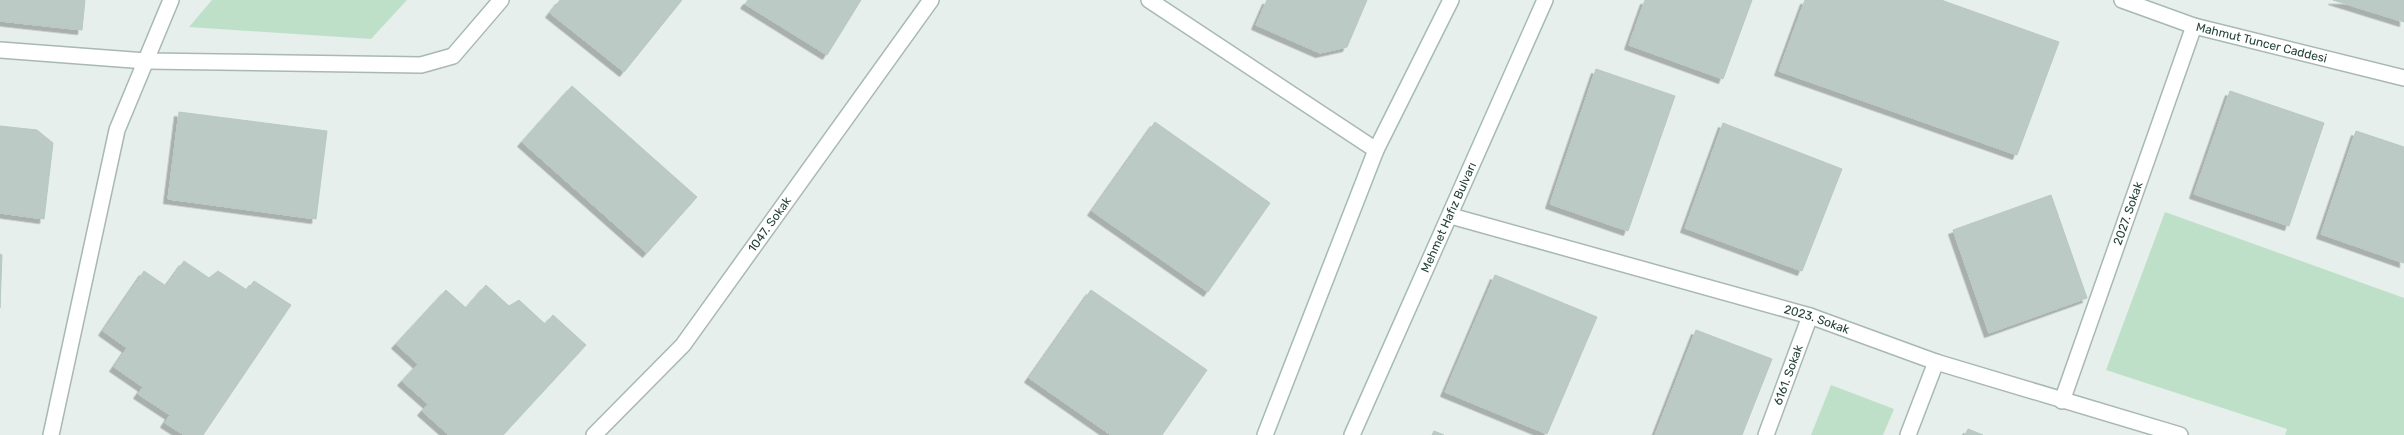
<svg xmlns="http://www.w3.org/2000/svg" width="2404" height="435" viewBox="0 0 2404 435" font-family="Rubik,sans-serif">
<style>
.green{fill:#bfe0c8}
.building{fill:#bbcac4;stroke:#b8c9c2;filter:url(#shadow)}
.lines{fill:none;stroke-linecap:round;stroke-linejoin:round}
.minor-casing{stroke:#a8b8b2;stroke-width:18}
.secondary-casing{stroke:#a4bbb3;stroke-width:18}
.minor{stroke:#fff;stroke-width:15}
.secondary{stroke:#fff;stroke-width:15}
.labels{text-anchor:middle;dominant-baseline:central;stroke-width:4.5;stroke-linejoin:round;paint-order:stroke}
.street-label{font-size:12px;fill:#24423a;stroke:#f7fbf9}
</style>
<defs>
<filter id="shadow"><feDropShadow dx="-4.5" dy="4.5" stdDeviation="0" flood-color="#0004"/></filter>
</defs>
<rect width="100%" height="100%" fill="#e6efeb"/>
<!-- green -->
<g class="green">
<path d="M212,0H407L371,39L189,27Z"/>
<path d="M2165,212L2404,298V435H2285L2287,429L2106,370Z"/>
<path d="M1831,385L1894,409L1883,435H1811Z"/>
</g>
<!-- building -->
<g class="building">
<path d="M0,0H85L82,30L0,21Z"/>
<path d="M560,0H682L624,72L550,13Z"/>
<path d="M748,0H861L827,55L745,4Z"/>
<path d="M1267,0H1367L1347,47L1320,53L1256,25Z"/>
<path d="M1645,0H1752L1723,79L1629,45Z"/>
<path d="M1805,0H1941L2059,42L2017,155L1779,71Z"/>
<path d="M2333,0H2404V22Z"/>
<path d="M1596,69L1675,96L1628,231L1550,204Z"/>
<path d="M572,86L697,197L647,253L522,142Z"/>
<path d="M2230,91L2324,123L2289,226L2194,194Z"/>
<path d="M179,112L327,131L316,219L168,199Z"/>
<path d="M1155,122L1270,203L1208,292L1092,211Z"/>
<path d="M1723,123L1842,169L1802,271L1685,228Z"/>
<path d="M0,126L37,130L53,143L44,219L0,213Z"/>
<path d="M2356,131L2404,147V263L2321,234Z"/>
<path d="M2051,195L2087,298L1989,333L1953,230Z"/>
<path d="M0,254L2,255L0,308Z"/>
<path d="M184,261L209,278L218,271L247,290L254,281L291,305L203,435H184L165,423L170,415L138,394L143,387L114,367L127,348L103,331L144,271L166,286Z"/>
<path d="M1495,275L1597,317L1547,434L1445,392Z"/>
<path d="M486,285L509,306L519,300L545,324L553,315L586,345L503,435H449L422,411L428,404L402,381L418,364L396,344L446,290L466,308Z"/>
<path d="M1091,290L1207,370L1162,435H1111L1029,378Z"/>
<path d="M1696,330L1772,359L1742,435H1655Z"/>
<path d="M1968,429L1983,435H1965Z"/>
<path d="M1434,431L1444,435H1432Z"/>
</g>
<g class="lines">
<defs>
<g id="minor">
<path d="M1149,0L1376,150"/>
<path id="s1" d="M2122,0L2194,26L2404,78"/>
<path d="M0,50L146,61L421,65L453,56L501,0"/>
<path id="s2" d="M1451,216L1810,316L1936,362L2180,435"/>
<path id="s3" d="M2062,401L2194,26"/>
<path d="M51,435L117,130L171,0"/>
<path id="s4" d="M594,435L683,345L931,0"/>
<path id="s5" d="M1766,435L1810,316"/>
<path d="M1908,435L1936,362"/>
</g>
<g id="secondary">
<path d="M1265,435L1376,150L1451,0"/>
<path id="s6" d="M1352,435L1545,0"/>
</g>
</defs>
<!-- minor casing -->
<use href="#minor" class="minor-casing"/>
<!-- secondary casing -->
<use href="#secondary" class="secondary-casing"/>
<!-- minor -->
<use href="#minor" class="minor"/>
<!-- secondary -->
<use href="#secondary" class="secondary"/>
</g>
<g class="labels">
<!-- street labels -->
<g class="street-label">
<text stroke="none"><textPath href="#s1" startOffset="146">Mahmut Tuncer Caddesi</textPath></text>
<text stroke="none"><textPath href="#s3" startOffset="199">2027. Sokak</textPath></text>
<text stroke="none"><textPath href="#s6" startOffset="238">Mehmet Hafız Bulvarı</textPath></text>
<text stroke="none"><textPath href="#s4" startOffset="275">1047. Sokak</textPath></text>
<text stroke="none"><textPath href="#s2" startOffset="380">2023. Sokak</textPath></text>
<text stroke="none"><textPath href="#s5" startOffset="64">6161. Sokak</textPath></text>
</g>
</g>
</svg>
